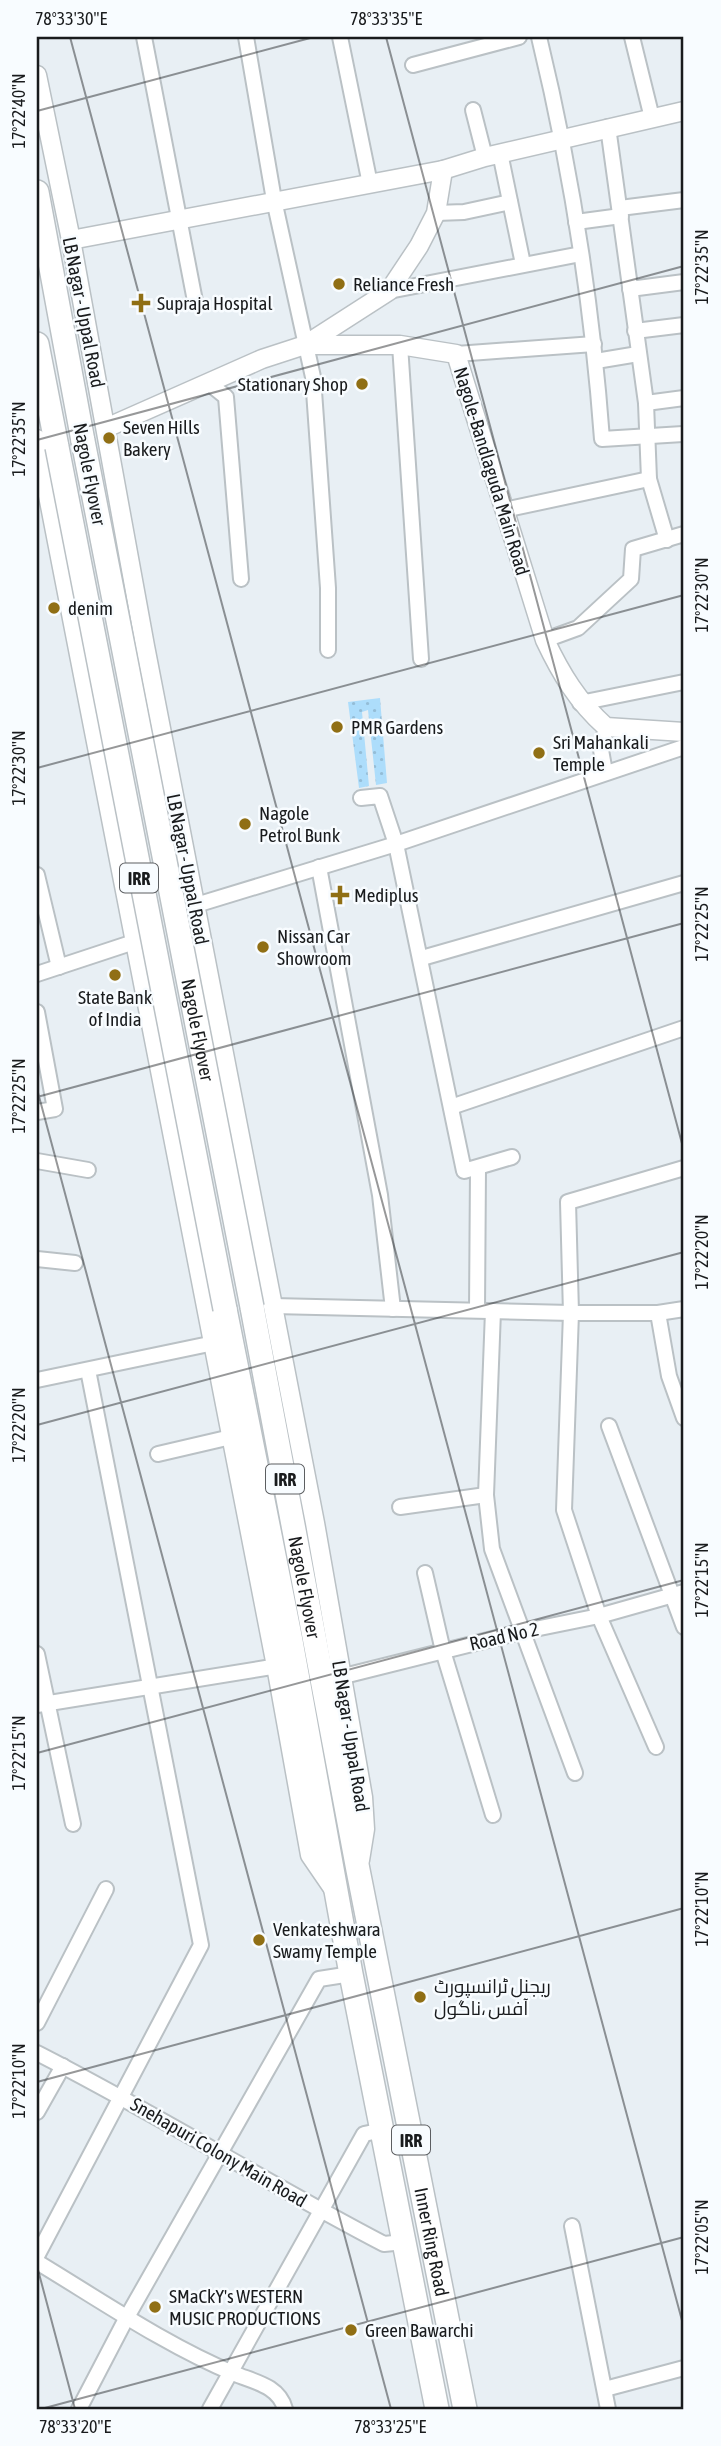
<svg xmlns="http://www.w3.org/2000/svg" width="721" height="2446" viewBox="0 0 721 2446" font-family="'Asap Condensed',Cairo,sans-serif">
<style>
.grass{fill:url(#grass-dots)}
.lines{fill:none;stroke-linecap:round;stroke-linejoin:round}
.minor-casing{stroke:#bac1c5;stroke-width:18}
.tertiary-casing{stroke:#bac1c5;stroke-width:21}
.trunk-casing{stroke:#bac1c5;stroke-width:26}
.minor{stroke:#fff;stroke-width:14}
.tertiary{stroke:#fff;stroke-width:18}
.trunk{stroke:#fff;stroke-width:23}
.trunk-bridge-casing{stroke:#bac1c5;stroke-width:26;stroke-linecap:butt}
.trunk-bridge{stroke:#fff;stroke-width:23}
.ticks{fill:none;stroke:#191b1d;stroke-width:2;stroke-opacity:0.45}
.poi-dot{fill:#906f15;stroke:#f8fcff;stroke-width:2.5}
.labels{text-anchor:middle;dominant-baseline:central;stroke-width:5;stroke-linejoin:round;paint-order:stroke}
.shield{fill:#f8fcff;stroke:#5c5e61;stroke-width:2}
.shield-label{font-size:18px;font-weight:bold;fill:#191b1d}
.poi-label{font-size:19px;fill:#191b1d;stroke:#f8fcff;text-anchor:start}
.street-label{font-size:19px;fill:#191b1d;stroke:#f8fcff}
.neatline{fill:none;stroke:#191b1d;stroke-width:2.5}
.ticks-label{font-size:18px;text-anchor:middle;fill:#191b1d}
</style>
<defs>
<pattern id="grass-dots" width="8" height="8" patternUnits="userSpaceOnUse" patternTransform="scale(1.75)"><rect width="8" height="8" fill="#adddfb"/><path d="M2 2h.1M6 6h.1" fill="none" stroke="#94bdd7" stroke-width="1.8" stroke-linecap="round"/></pattern>
</defs>
<rect width="100%" height="100%" fill="#e8eff4"/>
<!-- grass -->
<path class="grass" d="M380,698L387,783L376,785L368,710L362,712L369,786L359,788L348,702Z"/>
<g class="lines">
<defs>
<g id="minor">
<path d="M144,37L195,301"/>
<path d="M246,37L274,200L313,377L328,588V650"/>
<path d="M340,37L370,184"/>
<path d="M539,37C571,169 592,303 602,439L683,434"/>
<path d="M632,37L652,118"/>
<path d="M413,65L519,37"/>
<path d="M473,110L485,157"/>
<path d="M608,127L646,403L649,479L667,540"/>
<path d="M500,153L523,264"/>
<path d="M620,208L684,200"/>
<path d="M436,213L464,212L510,202"/>
<path d="M576,222L621,216"/>
<path d="M630,289L684,282"/>
<path d="M389,291L581,254"/>
<path d="M635,331L684,325"/>
<path d="M400,345L421,659"/>
<path d="M456,354L594,344"/>
<path d="M596,361L638,354"/>
<path d="M210,384L226,397L241,579"/>
<path d="M646,403L684,398"/>
<path d="M504,510L649,479"/>
<path d="M545,640L578,628L631,579L633,549L684,534"/>
<path d="M580,703L684,682"/>
<path d="M605,772L601,750L606,727"/>
<path d="M361,798L380,796L396,844L464,1171L512,1157"/>
<path d="M319,867L380,1195L393,1309"/>
<path d="M37,875L59,967"/>
<path d="M196,905L396,844L684,747"/>
<path d="M422,958L684,883"/>
<path d="M37,974L134,942"/>
<path d="M37,1012L55,1109L37,1112"/>
<path d="M451,1107L684,1028"/>
<path d="M37,1161L88,1170"/>
<path d="M37,1259L75,1263"/>
<path d="M273,1306L571,1313H658L684,1309"/>
<path d="M477,1310L478,1169"/>
<path d="M493,1311L486,1495L492,1549L575,1773"/>
<path d="M658,1313L669,1376L684,1418"/>
<path d="M37,1380L214,1343"/>
<path d="M609,1426L684,1627"/>
<path d="M158,1454L231,1437"/>
<path d="M400,1507L486,1495"/>
<path d="M425,1573L443,1651L493,1815"/>
<path d="M37,1654L73,1824"/>
<path d="M332,1679L520,1632L599,1616L684,1592"/>
<path d="M37,1705L284,1665"/>
<path d="M656,1747L599,1616L564,1510L571,1313L568,1202L684,1168"/>
<path d="M37,2023L106,1889"/>
<path d="M37,2053C155,2113 267,2183 384,2244L404,2242"/>
<path d="M37,2112L63,2066"/>
<path d="M572,2226L608,2409"/>
<path d="M37,2256L201,1945L88,1370"/>
<path d="M37,2262C100,2300 167,2346 235,2374C255,2382 279,2386 285,2409"/>
<path d="M605,2389L684,2368"/>
<path d="M79,2409L127,2317L319,1979L351,1974"/>
<path d="M210,2409L364,2134L383,2130"/>
</g>
<g id="tertiary">
<path d="M37,75L71,240L145,646L315,1523L363,1797L365,1829L360,1860"/>
<path d="M71,240L443,170L485,157L684,111"/>
<path d="M305,345L389,291L419,246L436,213L443,170"/>
<path d="M106,428L262,359L305,345H400L456,354L545,640C561,674 578,702 606,727L684,732"/>
<path d="M37,439L276,1666L310,1855L334,1890"/>
</g>
<g id="trunk">
<path d="M37,192L83,441"/>
<path d="M37,344L57,447"/>
<path id="s1" d="M252,1307L358,1870L465,2409"/>
<path d="M225,1309L291,1641L351,1974L437,2409"/>
</g>
</defs>
<!-- minor casing -->
<use href="#minor" class="minor-casing"/>
<!-- tertiary casing -->
<use href="#tertiary" class="tertiary-casing"/>
<!-- trunk casing -->
<use href="#trunk" class="trunk-casing"/>
<!-- minor -->
<use href="#minor" class="minor"/>
<!-- tertiary -->
<use href="#tertiary" class="tertiary"/>
<!-- trunk -->
<use href="#trunk" class="trunk"/>
<defs>
<g id="trunk-bridge">
<path id="s2" d="M83,441L252,1307"/>
<path d="M57,447L225,1309"/>
</g>
</defs>
<!-- trunk-bridge casing -->
<use href="#trunk-bridge" class="trunk-bridge-casing"/>
<!-- trunk-bridge -->
<use href="#trunk-bridge" class="trunk-bridge"/>
</g>
<!-- ticks -->
<path class="ticks" d="M70,37L684,2328M386,37L684,1151M37,111L314,37M37,440L684,266M37,768L684,595M37,1089L391,2409M37,1097L684,923M37,1425L684,1252M37,1753L684,1580M37,2082L684,1908M37,2266L75,2409M41,2409L684,2237"/>
<!-- markers -->
<g class="poi-dot">
<circle cx="339" cy="284" r="7"/>
<path d="M137.5 292.5h7v7h7v7h-7v7h-7v-7h-7v-7h7z"/>
<circle cx="362" cy="384" r="7"/>
<circle cx="109" cy="438" r="7"/>
<circle cx="54" cy="608" r="7"/>
<circle cx="337" cy="727" r="7"/>
<circle cx="539" cy="753" r="7"/>
<circle cx="245" cy="824" r="7"/>
<path d="M336.5 884.5h7v7h7v7h-7v7h-7v-7h-7v-7h7z"/>
<circle cx="263" cy="947" r="7"/>
<circle cx="115" cy="975" r="7"/>
<circle cx="259" cy="1940" r="7"/>
<circle cx="420" cy="1997" r="7"/>
<circle cx="155" cy="2307" r="7"/>
<circle cx="351" cy="2330" r="7"/>
</g>
<g class="labels">
<!-- shield labels -->
<g class="shield">
<rect x="120" y="863.5" width="38" height="29" rx="5"/>
<rect x="266" y="1464.5" width="38" height="29" rx="5"/>
<rect x="392" y="2125.5" width="38" height="29" rx="5"/>
</g>
<g class="shield-label">
<text x="139" y="878">IRR</text>
<text x="285" y="1479">IRR</text>
<text x="411" y="2140">IRR</text>
</g>
<!-- poi labels -->
<g class="poi-label">
<text x="353" y="284">Reliance Fresh</text>
<text x="157" y="303">Supraja Hospital</text>
<text x="348" y="384" text-anchor="end">Stationary Shop</text>
<text x="123" y="427">Seven Hills<tspan x="123" dy="22">Bakery</tspan></text>
<text x="68" y="608">denim</text>
<text x="351" y="727">PMR Gardens</text>
<text x="553" y="742">Sri Mahankali<tspan x="553" dy="22">Temple</tspan></text>
<text x="259" y="813">Nagole<tspan x="259" dy="22">Petrol Bunk</tspan></text>
<text x="354" y="895">Mediplus</text>
<text x="277" y="936">Nissan Car<tspan x="277" dy="22">Showroom</tspan></text>
<text x="115" y="997" text-anchor="middle">State Bank<tspan x="115" dy="22">of India</tspan></text>
<text x="273" y="1929">Venkateshwara<tspan x="273" dy="22">Swamy Temple</tspan></text>
<text x="434" y="1986">ریجنل ٹرانسپورٹ<tspan x="434" dy="22">آفس ،ناگول</tspan></text>
<text x="169" y="2296">SMaCkY's WESTERN<tspan x="169" dy="22">MUSIC PRODUCTIONS</tspan></text>
<text x="365" y="2330">Green Bawarchi</text>
</g>
<!-- street labels -->
<g class="street-label">
<text transform="translate(84 312) rotate(79)">LB Nagar - Uppal Road</text>
<text transform="translate(492 471) rotate(73)">Nagole-Bandlaguda Main Road</text>
<text transform="translate(90 474) rotate(79)">Nagole Flyover</text>
<text transform="translate(188 869) rotate(79)">LB Nagar - Uppal Road</text>
<text stroke="none"><textPath href="#s2" startOffset="600">Nagole Flyover</textPath></text>
<text stroke="none"><textPath href="#s1" startOffset="285">Nagole Flyover</textPath></text>
<text transform="translate(504 1636) rotate(-13)">Road No 2</text>
<text transform="translate(351 1736) rotate(81)">LB Nagar - Uppal Road</text>
<text transform="translate(219 2152) rotate(30)">Snehapuri Colony Main Road</text>
<text stroke="none"><textPath href="#s1" startOffset="952">Inner Ring Road</textPath></text>
</g>
</g>
<!-- border -->
<rect width="721" height="2446" fill="none" stroke="#f8fcff" stroke-width="77"/>
<rect x="38" y="38" width="644" height="2370" class="neatline"/>
<g class="ticks-label">
<text x="71" y="25">78°33'30"E</text>
<text x="386" y="25">78°33'35"E</text>
<text transform="translate(19 111) rotate(-90)" y="6">17°22'40"N</text>
<text transform="translate(702 267) rotate(-90)" y="6">17°22'35"N</text>
<text transform="translate(19 439) rotate(-90)" y="6">17°22'35"N</text>
<text transform="translate(702 595) rotate(-90)" y="6">17°22'30"N</text>
<text transform="translate(19 768) rotate(-90)" y="6">17°22'30"N</text>
<text transform="translate(702 924) rotate(-90)" y="6">17°22'25"N</text>
<text transform="translate(19 1096) rotate(-90)" y="6">17°22'25"N</text>
<text transform="translate(702 1252) rotate(-90)" y="6">17°22'20"N</text>
<text transform="translate(19 1425) rotate(-90)" y="6">17°22'20"N</text>
<text transform="translate(702 1580) rotate(-90)" y="6">17°22'15"N</text>
<text transform="translate(19 1753) rotate(-90)" y="6">17°22'15"N</text>
<text transform="translate(702 1909) rotate(-90)" y="6">17°22'10"N</text>
<text transform="translate(19 2081) rotate(-90)" y="6">17°22'10"N</text>
<text transform="translate(702 2237) rotate(-90)" y="6">17°22'05"N</text>
<text x="75" y="2433">78°33'20"E</text>
<text x="390" y="2433">78°33'25"E</text>
</g>
</svg>
